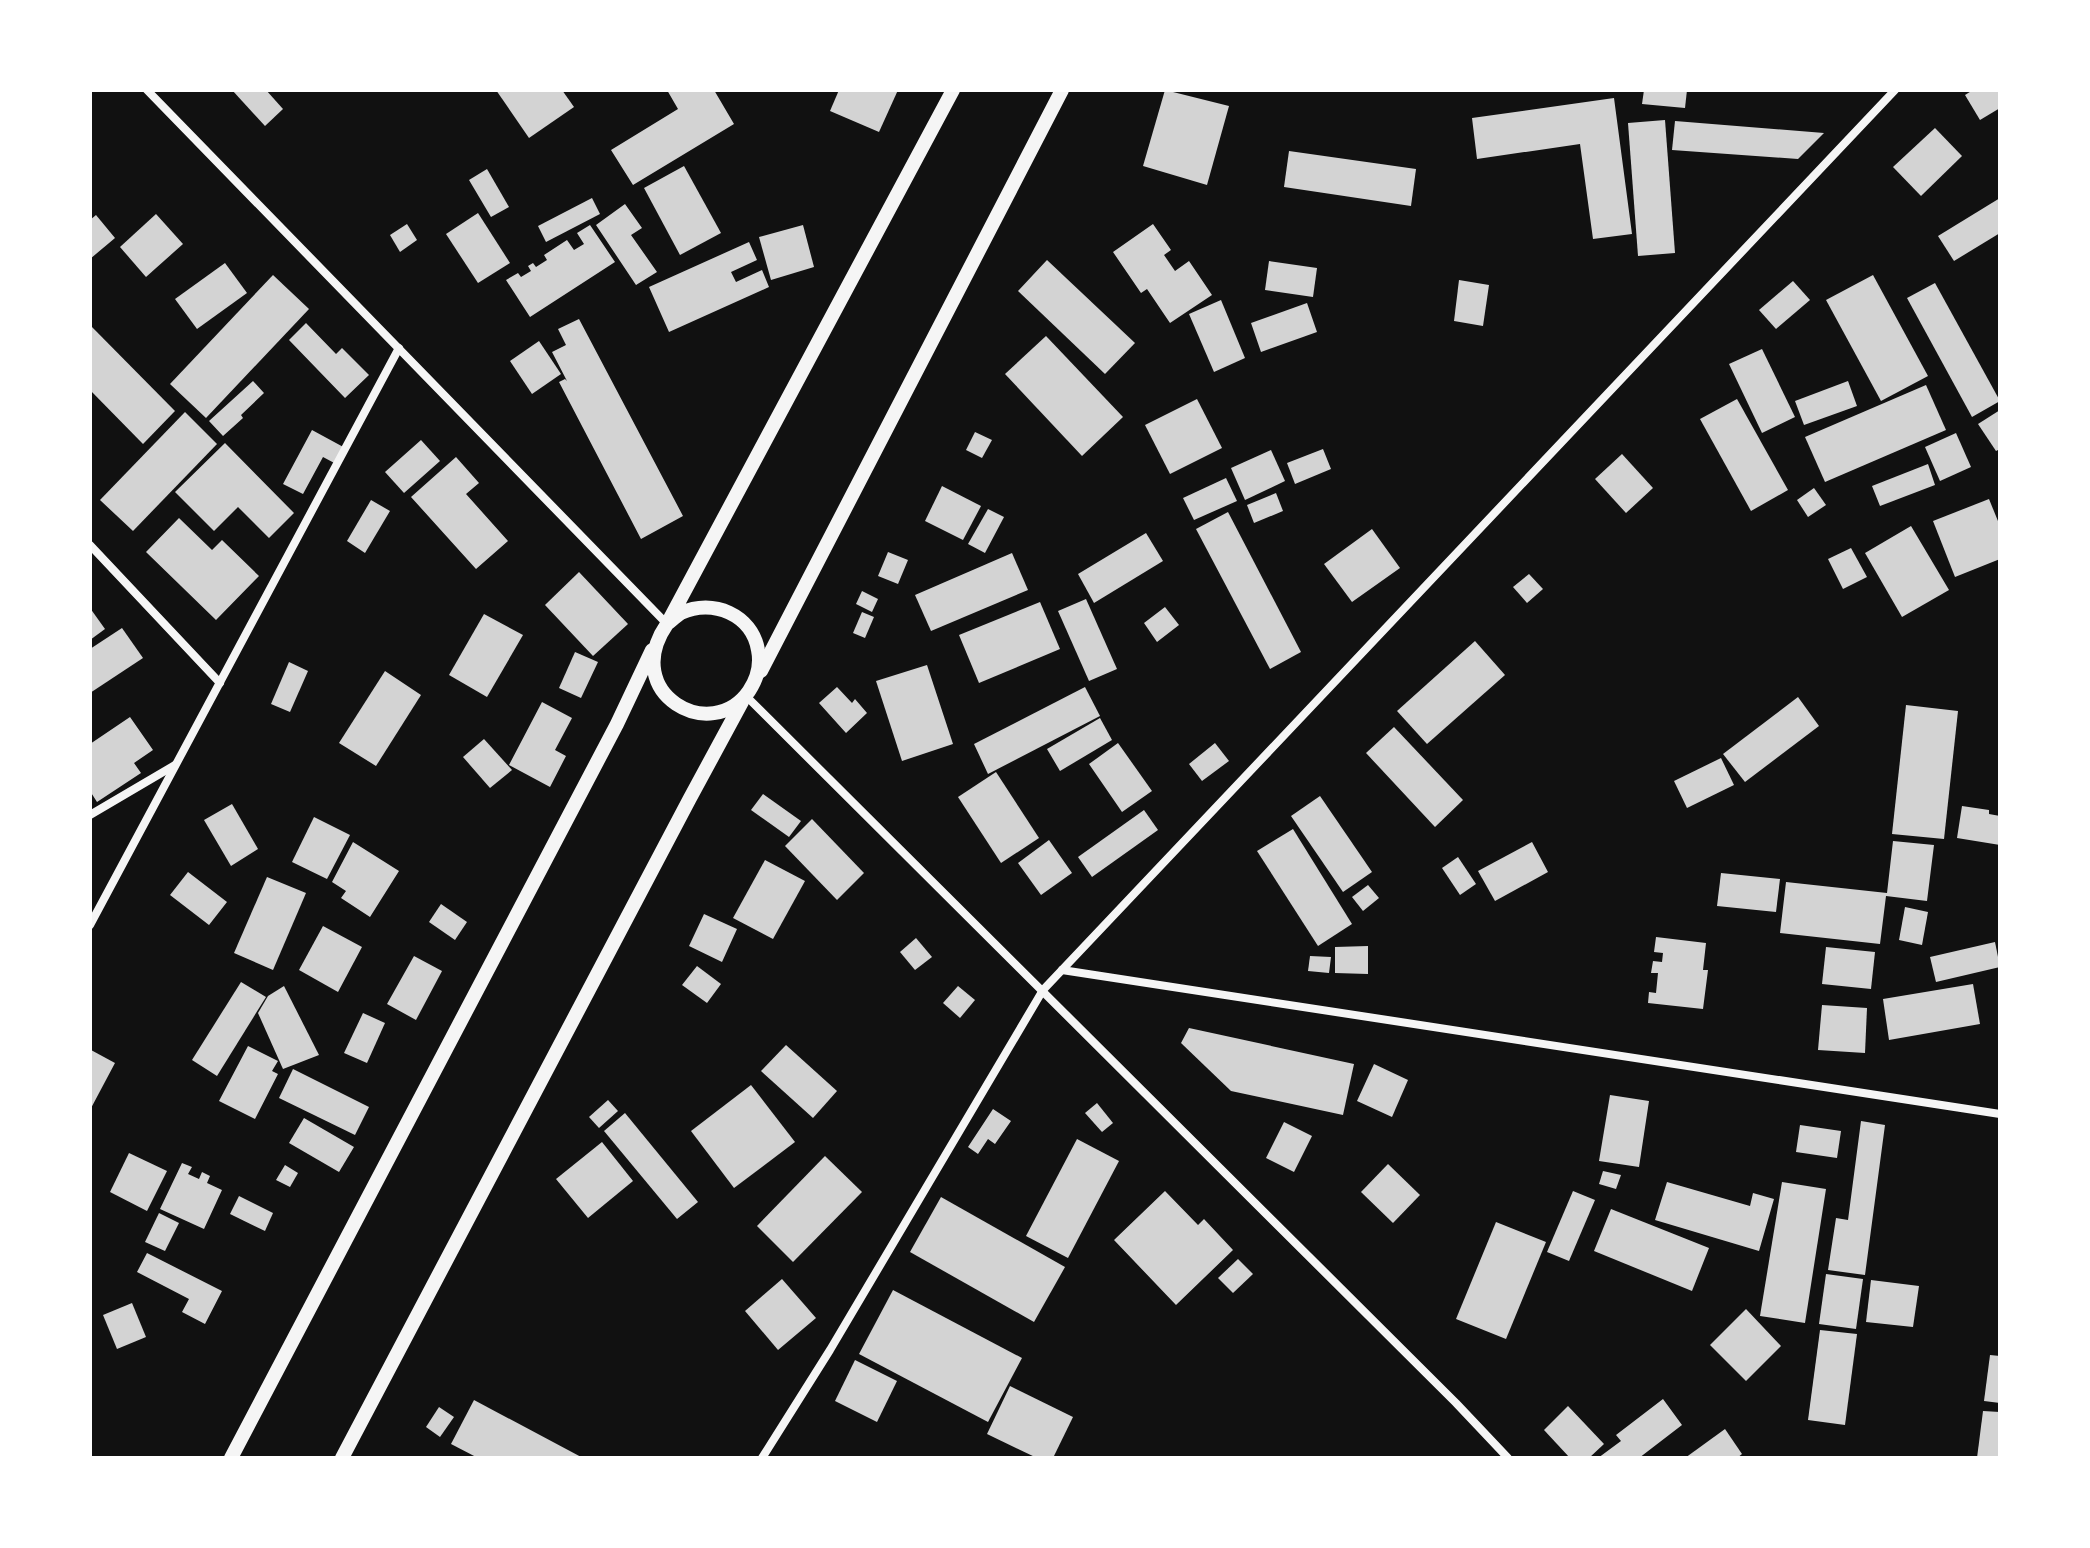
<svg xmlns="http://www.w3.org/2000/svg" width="2090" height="1548" viewBox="0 0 2090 1548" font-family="Inter,sans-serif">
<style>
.building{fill:#d3d3d3}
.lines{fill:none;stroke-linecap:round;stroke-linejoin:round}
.minor{stroke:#f5f5f5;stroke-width:8}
.tertiary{stroke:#f5f5f5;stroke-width:14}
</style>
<rect width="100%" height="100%" fill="#111"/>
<!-- building -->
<g class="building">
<path d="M232,90H266L283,109L265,126Z"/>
<path d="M496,90H562L574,107L529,138Z"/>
<path d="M667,90H714L734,124L633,185L611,150L678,109Z"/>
<path d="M839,90H898L879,132L830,111Z"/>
<path d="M1165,90L1229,106L1207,185L1143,166Z"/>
<path d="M1644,90H1687L1685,108L1642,104Z"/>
<path d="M1973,90H2000V108L1980,120L1965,95Z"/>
<path d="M1614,98L1632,234L1593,239L1580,144L1477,159L1472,118Z"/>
<path d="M1665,120L1675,253L1638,256L1628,123Z"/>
<path d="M1675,121L1824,133L1798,159L1672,150Z"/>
<path d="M1935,128L1962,156L1921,196L1893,167Z"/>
<path d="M1289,151L1416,169L1411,206L1284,187Z"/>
<path d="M684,166L721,233L680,255L644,188Z"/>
<path d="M487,169L509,207L491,217L469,180Z"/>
<path d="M592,198L600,214L546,242L538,226Z"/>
<path d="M2000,198V233L1954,261L1938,236Z"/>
<path d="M625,204L642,228L631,235L657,272L636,285L596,225Z"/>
<path d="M478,213L510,263L478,283L446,234Z"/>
<path d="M156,214L183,244L146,277L120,247Z"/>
<path d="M96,215L115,238L90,259V220Z"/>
<path d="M407,224L417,240L400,252L390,235Z"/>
<path d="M1153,224L1171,250L1164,255L1175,271L1189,261L1212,295L1170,323L1147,289L1141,293L1113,252Z"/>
<path d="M590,225L615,262L530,317L506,280L518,273L521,277L531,271L528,266L533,263L536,267L547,260L544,255L567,240L574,250L584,244L577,233Z"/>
<path d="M803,225L814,267L771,280L759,237Z"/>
<path d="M749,242L757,260L731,272L736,282L762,270L769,287L669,332L649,287Z"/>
<path d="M1047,260L1135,343L1105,374L1018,291Z"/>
<path d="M1269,261L1317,268L1313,297L1265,290Z"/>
<path d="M225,263L247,293L197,329L175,299Z"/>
<path d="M273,275L309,309L206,418L170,384Z"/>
<path d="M1873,275L1928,376L1881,401L1826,300Z"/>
<path d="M1459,280L1489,285L1483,326L1454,321Z"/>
<path d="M1793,281L1810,300L1776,329L1759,310Z"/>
<path d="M1935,283L2000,401L1972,417L1907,298Z"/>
<path d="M1221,300L1245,358L1214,372L1189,314Z"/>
<path d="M1307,303L1317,332L1261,352L1251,323Z"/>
<path d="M579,319L683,516L641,539L559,382L565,379L567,381L552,352L566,345L558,329Z"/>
<path d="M306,323L336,354L342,348L369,375L345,398L289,340Z"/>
<path d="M90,325L175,411L143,444L90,390Z"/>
<path d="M1046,336L1123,417L1082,456L1005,374Z"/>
<path d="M539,341L561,374L532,394L510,361Z"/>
<path d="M1762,349L1795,417L1762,433L1729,364Z"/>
<path d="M253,381L264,393L241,415L243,418L223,436L209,421Z"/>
<path d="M1848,381L1857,406L1804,425L1795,401Z"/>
<path d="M1926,385L1946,430L1825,482L1805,437Z"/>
<path d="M1197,399L1222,448L1170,474L1145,425Z"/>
<path d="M1737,399L1788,490L1751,511L1700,419Z"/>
<path d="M2000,410V449L1996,451L1978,424Z"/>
<path d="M185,412L217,444L133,531L100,500Z"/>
<path d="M312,430L347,449L338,465L323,457L303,494L283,484Z"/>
<path d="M975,432L992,440L982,458L966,450Z"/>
<path d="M1956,433L1971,467L1940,481L1925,447Z"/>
<path d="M421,440L440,461L404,493L385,472Z"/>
<path d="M225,443L294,513L269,538L238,507L214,531L175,492Z"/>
<path d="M1323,449L1331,469L1295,484L1287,463Z"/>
<path d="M1271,450L1285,481L1245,500L1231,468Z"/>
<path d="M1622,454L1653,488L1626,513L1595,479Z"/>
<path d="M456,457L479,483L466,494L508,541L476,569L411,497Z"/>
<path d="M1928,464L1935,485L1880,506L1872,486Z"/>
<path d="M1226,478L1237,501L1194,520L1183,498Z"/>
<path d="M942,486L981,506L963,540L925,521Z"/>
<path d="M1814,488L1826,505L1808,517L1797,500Z"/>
<path d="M1276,493L1283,511L1254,523L1247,505Z"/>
<path d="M1989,499L2000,526V559L1955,577L1933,521Z"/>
<path d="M371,500L390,511L365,553L347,541Z"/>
<path d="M988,509L1004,517L985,553L968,544Z"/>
<path d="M1228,512L1301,652L1270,669L1196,529Z"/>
<path d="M179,518L212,550L222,540L259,576L216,620L146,552Z"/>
<path d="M1911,526L1949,590L1902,617L1865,553Z"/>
<path d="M1372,529L1400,568L1352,602L1324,564Z"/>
<path d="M1146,533L1163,561L1094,603L1078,574Z"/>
<path d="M1851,548L1867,577L1843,589L1828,559Z"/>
<path d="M888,552L908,560L898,584L878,576Z"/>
<path d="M1012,553L1028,590L931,631L915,595Z"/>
<path d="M579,572L628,624L593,656L545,605Z"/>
<path d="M1529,574L1543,589L1527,603L1513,587Z"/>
<path d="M862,591L878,599L872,612L856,604Z"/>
<path d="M1086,599L1117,669L1089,681L1058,611Z"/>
<path d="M1040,602L1060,649L979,683L959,635Z"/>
<path d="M1165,607L1179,625L1157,642L1144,623Z"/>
<path d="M90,608L105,629L90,640Z"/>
<path d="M862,612L874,617L865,638L853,633Z"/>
<path d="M484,614L523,635L487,697L449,675Z"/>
<path d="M122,628L143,658L90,693V649Z"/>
<path d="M1475,641L1505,675L1427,744L1397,711Z"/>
<path d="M575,652L598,662L581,698L559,688Z"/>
<path d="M289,662L308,671L290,712L271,704Z"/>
<path d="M927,665L953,744L902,761L876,681Z"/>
<path d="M385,671L421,695L376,766L339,743Z"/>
<path d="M837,687L852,703L855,699L867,713L846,733L819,703Z"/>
<path d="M1085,687L1100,716L988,774L974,744Z"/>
<path d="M1798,697L1819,726L1745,782L1723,754Z"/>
<path d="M542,702L572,718L555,750L566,756L550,787L509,765Z"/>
<path d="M1906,705L1958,711L1944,839L1892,834Z"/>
<path d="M130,717L153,750L134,763L141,773L97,802L90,791V744Z"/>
<path d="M1100,718L1112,740L1060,771L1047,749Z"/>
<path d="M1394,727L1463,800L1435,827L1366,753Z"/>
<path d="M484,739L512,770L490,788L463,757Z"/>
<path d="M1118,743L1152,791L1122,812L1089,764Z"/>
<path d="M1215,743L1229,761L1202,781L1189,764Z"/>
<path d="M1721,758L1734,785L1687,808L1674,781Z"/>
<path d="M996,772L1039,838L1001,863L958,797Z"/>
<path d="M763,794L801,821L789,837L751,810Z"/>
<path d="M1320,796L1372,872L1343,892L1291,816Z"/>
<path d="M232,804L258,849L231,866L204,820Z"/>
<path d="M1962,806L1989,810V814L2000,816V845L1957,838Z"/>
<path d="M1144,810L1158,830L1092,877L1078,857Z"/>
<path d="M314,817L350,835L327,879L292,862Z"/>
<path d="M812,819L864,873L837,900L785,846Z"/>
<path d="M1293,829L1352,924L1318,946L1257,851Z"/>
<path d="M1049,840L1072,873L1041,895L1018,863Z"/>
<path d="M1893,841L1934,845L1927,901L1886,896L1880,944L1780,933L1786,882L1887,893Z"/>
<path d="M353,842L399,871L370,917L341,898L346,891L332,882Z"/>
<path d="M1532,842L1548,872L1495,901L1478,871Z"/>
<path d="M1458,857L1476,884L1460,895L1442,868Z"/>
<path d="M765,860L805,881L773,939L733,918Z"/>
<path d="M188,872L227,902L209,925L170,895Z"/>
<path d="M1721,873L1780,879L1776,912L1717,906Z"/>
<path d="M267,877L306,893L273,970L234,953Z"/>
<path d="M1368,885L1379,898L1363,911L1352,897Z"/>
<path d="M441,904L467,922L455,940L429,922Z"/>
<path d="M1905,907L1928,912L1922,945L1899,940Z"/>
<path d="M704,914L737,929L722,962L689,946Z"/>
<path d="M323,926L362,947L338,992L299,970Z"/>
<path d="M1656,937L1706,943L1703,970H1708L1703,1009L1648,1003L1649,992L1656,993L1658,973H1651L1653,961L1662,962L1663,953L1654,952Z"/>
<path d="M916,938L932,957L915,970L900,952Z"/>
<path d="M1995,942L2000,967L1936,982L1930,957Z"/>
<path d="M1368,946V974L1335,973V947Z"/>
<path d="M1826,947L1875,952L1871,989L1822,984Z"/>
<path d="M414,956L442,971L416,1020L387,1004Z"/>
<path d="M1310,956L1331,957L1329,973L1308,971Z"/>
<path d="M697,966L721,984L707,1003L682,985Z"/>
<path d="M241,982L266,997L217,1076L192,1060Z"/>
<path d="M1973,984L1980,1024L1889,1040L1883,999Z"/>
<path d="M284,986L319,1055L283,1069L258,1013L268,996Z"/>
<path d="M958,986L975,1000L960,1018L943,1003Z"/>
<path d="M1822,1005L1867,1008L1865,1053L1818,1050Z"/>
<path d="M363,1013L385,1023L367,1063L344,1053Z"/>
<path d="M1189,1028L1354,1064L1343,1115L1231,1091L1181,1043Z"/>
<path d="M786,1045L837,1091L813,1118L761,1071Z"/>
<path d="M248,1046L278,1061L272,1071L278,1074L255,1119L219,1101Z"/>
<path d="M91,1050L115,1063L90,1110V1052Z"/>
<path d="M1374,1064L1408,1080L1392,1117L1357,1101Z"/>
<path d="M293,1069L369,1107L355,1135L279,1098Z"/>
<path d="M751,1085L795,1142L734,1188L691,1131Z"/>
<path d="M1610,1095L1649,1101L1639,1167L1599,1161Z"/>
<path d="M608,1100L618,1111L599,1128L589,1117Z"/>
<path d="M1097,1103L1113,1123L1102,1132L1085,1113Z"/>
<path d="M993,1109L1011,1121L995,1144L988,1139L978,1154L968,1147Z"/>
<path d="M625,1113L698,1202L677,1219L604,1131Z"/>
<path d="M304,1118L354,1147L339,1172L289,1143Z"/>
<path d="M1861,1121L1885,1125L1865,1275L1828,1270L1836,1218L1848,1220Z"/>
<path d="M1284,1122L1312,1136L1294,1172L1266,1158Z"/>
<path d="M1800,1125L1841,1131L1837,1158L1796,1152Z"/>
<path d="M1077,1139L1119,1161L1068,1258L1026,1236Z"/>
<path d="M602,1142L633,1181L588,1218L556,1179Z"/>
<path d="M129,1153L167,1171L147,1211L110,1192Z"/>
<path d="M825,1156L862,1192L793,1262L757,1226Z"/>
<path d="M182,1163L192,1167L188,1174L199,1179L202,1172L210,1176L207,1183L222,1190L204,1229L160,1209Z"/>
<path d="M1388,1164L1420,1195L1393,1223L1361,1192Z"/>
<path d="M285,1165L298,1173L290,1187L276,1180Z"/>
<path d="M1603,1171L1621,1175L1616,1189L1599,1184Z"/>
<path d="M1667,1182L1750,1206L1753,1193L1774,1199L1759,1251L1655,1220Z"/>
<path d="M1782,1182L1826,1189L1805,1323L1760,1316Z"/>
<path d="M1165,1191L1198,1225L1204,1219L1233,1250L1176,1305L1114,1240Z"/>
<path d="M1573,1191L1595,1200L1569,1261L1547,1252Z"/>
<path d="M239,1196L273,1213L265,1231L230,1214Z"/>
<path d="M941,1197L1065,1267L1034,1322L910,1252Z"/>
<path d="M1611,1209L1709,1248L1692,1291L1594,1251Z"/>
<path d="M159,1213L179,1223L165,1251L145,1242Z"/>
<path d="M1496,1222L1546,1242L1506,1339L1456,1319Z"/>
<path d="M147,1253L222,1291L205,1324L182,1312L189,1299L137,1272Z"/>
<path d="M1238,1259L1253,1274L1233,1293L1218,1278Z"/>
<path d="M1826,1274L1863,1279L1856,1329L1819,1324Z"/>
<path d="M782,1279L816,1318L778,1350L745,1311Z"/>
<path d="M1871,1280L1919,1286L1913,1327L1866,1322Z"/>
<path d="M893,1290L1022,1358L988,1422L859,1354Z"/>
<path d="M132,1303L146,1337L117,1349L103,1315Z"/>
<path d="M1746,1309L1781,1346L1746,1381L1710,1345Z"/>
<path d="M1820,1330L1857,1334L1845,1425L1808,1420Z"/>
<path d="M1990,1355L2000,1356V1403L1984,1401Z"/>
<path d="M855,1360L897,1381L877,1422L835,1401Z"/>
<path d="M1010,1386L1073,1417L1053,1458H1037L987,1434Z"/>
<path d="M1663,1399L1682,1425L1639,1458H1598L1621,1441L1616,1435Z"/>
<path d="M474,1400L583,1458H478L451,1444Z"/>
<path d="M1568,1406L1604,1444L1589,1458H1570L1544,1430Z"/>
<path d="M439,1407L454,1417L440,1437L426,1427Z"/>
<path d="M1983,1411L2000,1412V1458H1977Z"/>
<path d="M1725,1429L1742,1454L1737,1458H1685Z"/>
</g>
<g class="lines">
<!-- minor -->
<g class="minor">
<path d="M147,90L667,624"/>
<path d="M90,545L220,683"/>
<path d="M746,696L1456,1403L1508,1458"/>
<path d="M90,815L175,765"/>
<path d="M90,925L399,348"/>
<path d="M1062,970L2000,1114"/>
<path d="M762,1458L830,1350L1043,990L1895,90"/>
</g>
<!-- tertiary -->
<g class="tertiary">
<path d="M667,624C671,621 676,616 681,613C713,598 752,615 758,650C761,665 757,679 749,691C712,745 619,694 667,624L953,90"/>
<path d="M761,671L1062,90"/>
<path d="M231,1458L617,724L652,650"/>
<path d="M342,1458L689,800L742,702"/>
</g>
</g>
<!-- border -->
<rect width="2090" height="1548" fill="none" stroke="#ffffff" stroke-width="184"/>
</svg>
